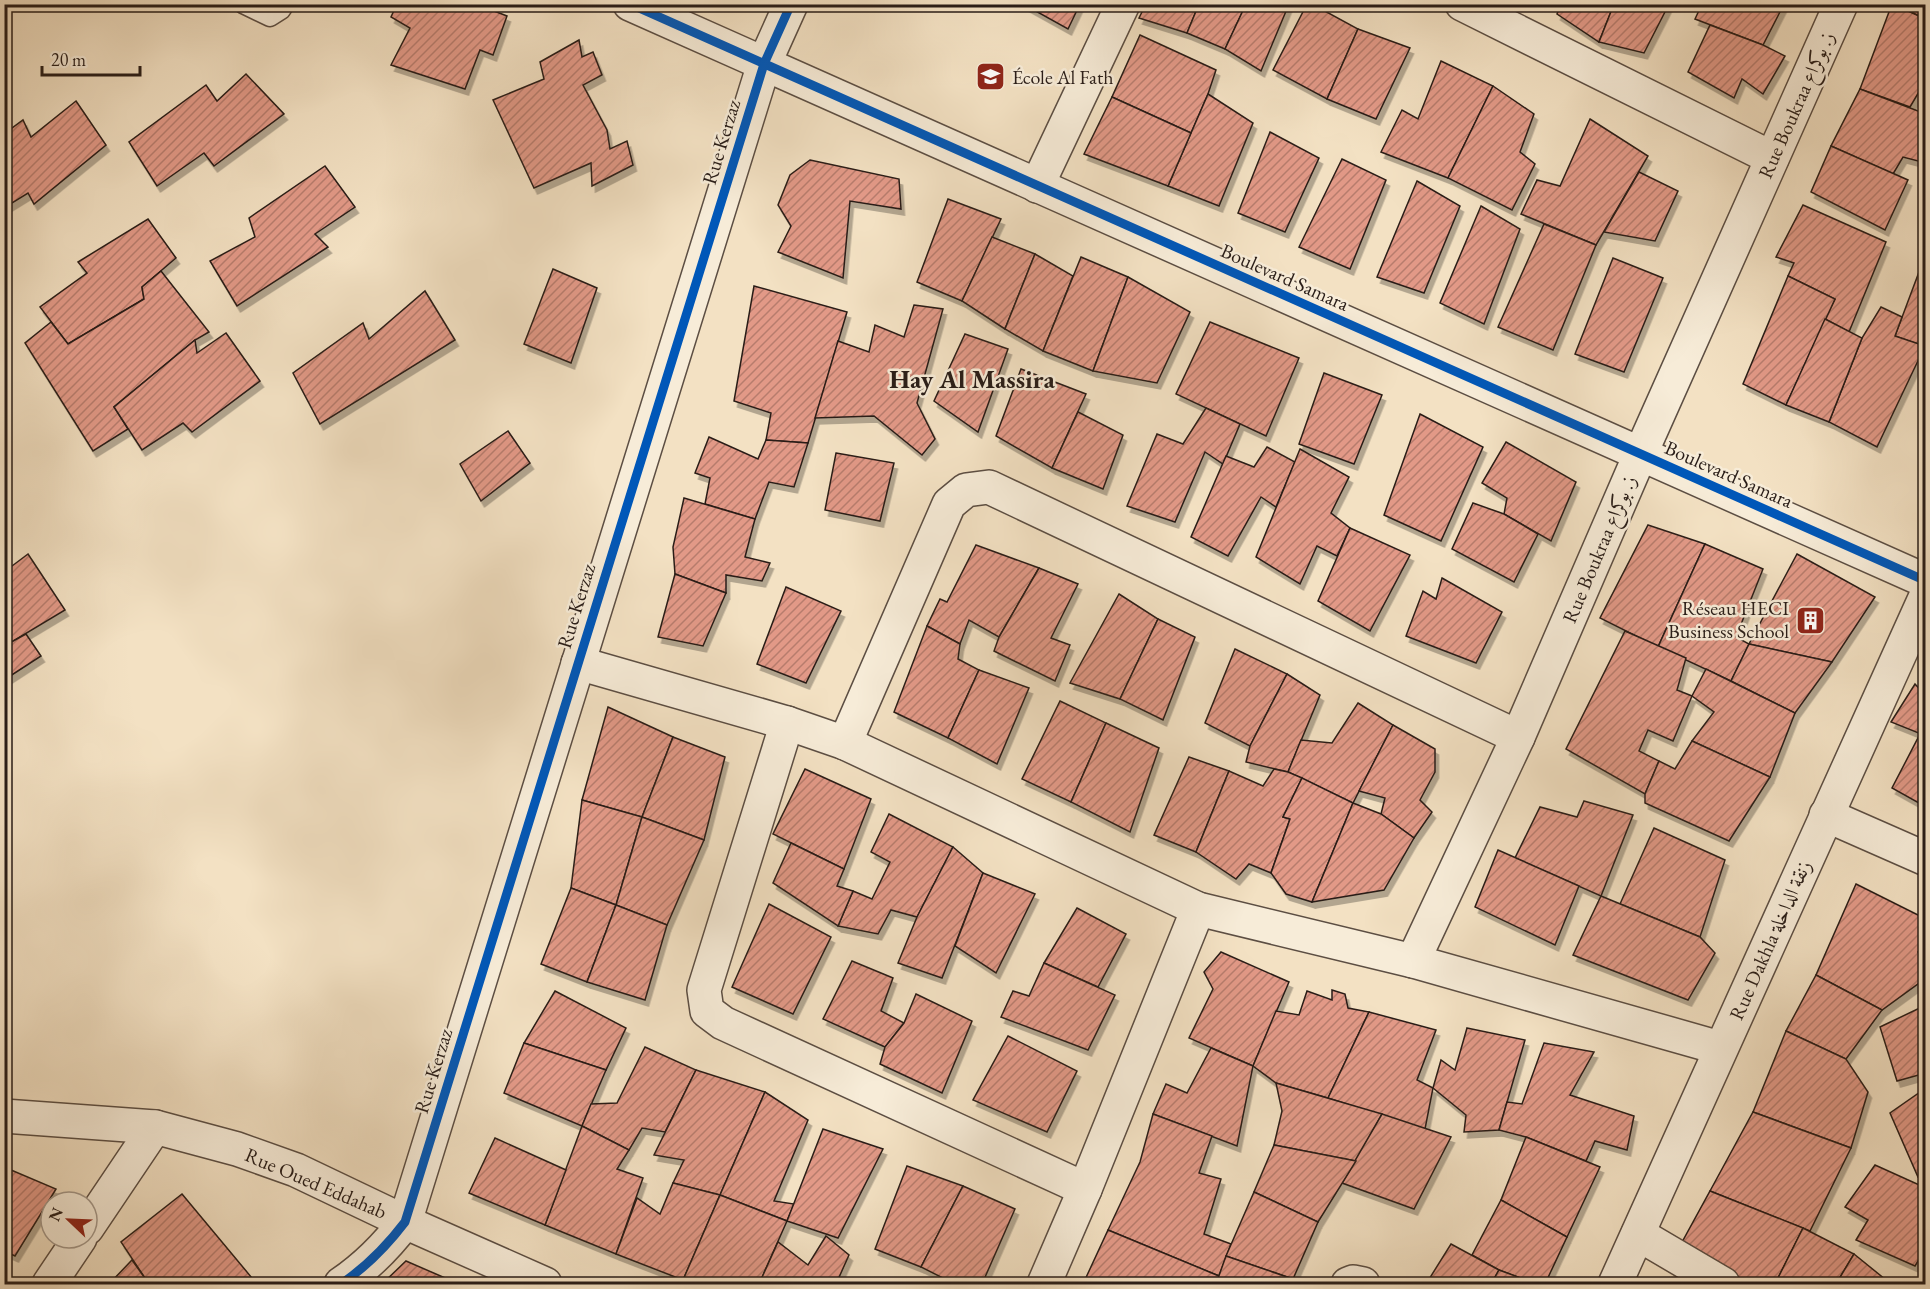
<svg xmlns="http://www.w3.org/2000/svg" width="1930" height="1289" viewBox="0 0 1930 1289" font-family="'EB Garamond',Amiri,serif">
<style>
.building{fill:url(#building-hatch);stroke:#291d18;stroke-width:1.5;filter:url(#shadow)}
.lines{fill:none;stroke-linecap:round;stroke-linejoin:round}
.lane-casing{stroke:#5c4e43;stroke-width:21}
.street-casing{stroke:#5c4e43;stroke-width:36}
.lane{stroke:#f7ecd8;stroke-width:18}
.street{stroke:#f7ecd8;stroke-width:33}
.cycleway-casing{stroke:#f7ecd8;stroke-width:13}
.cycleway{stroke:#0057b8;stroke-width:9}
.labels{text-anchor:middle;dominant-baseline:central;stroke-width:5;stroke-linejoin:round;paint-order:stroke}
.poi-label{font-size:20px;fill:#291d18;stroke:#f7ecd8;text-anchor:start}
.street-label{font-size:20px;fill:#291d18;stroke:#f7ecd8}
.district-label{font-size:26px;font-weight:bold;fill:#291d18;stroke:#f7ecd8}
</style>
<defs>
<pattern id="building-hatch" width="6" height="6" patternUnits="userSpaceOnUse" patternTransform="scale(1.5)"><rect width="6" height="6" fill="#e29987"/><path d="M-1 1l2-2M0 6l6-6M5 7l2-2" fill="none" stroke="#b77c6d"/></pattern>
<filter id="shadow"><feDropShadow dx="3.5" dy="6" stdDeviation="0" flood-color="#0004"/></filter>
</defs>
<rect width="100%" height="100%" fill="#f3e1c3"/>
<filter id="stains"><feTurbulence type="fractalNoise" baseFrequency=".00333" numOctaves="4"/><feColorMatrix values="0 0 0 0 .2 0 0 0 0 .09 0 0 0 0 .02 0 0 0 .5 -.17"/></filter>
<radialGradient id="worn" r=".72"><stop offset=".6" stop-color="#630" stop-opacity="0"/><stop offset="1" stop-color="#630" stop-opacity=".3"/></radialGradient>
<!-- building -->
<g class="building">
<path d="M397,4H476L507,16L493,55L480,50L465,89L391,65L410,28L391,17Z"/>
<path d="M1023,4H1080L1068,29Z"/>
<path d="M1146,4H1199L1187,33L1139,18Z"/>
<path d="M1199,4H1246L1225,49L1187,33Z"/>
<path d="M1246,4H1289L1261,71L1225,49Z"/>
<path d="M1307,4H1312L1358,29L1327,99L1273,70Z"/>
<path d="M1561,4H1614L1599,42L1557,14Z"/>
<path d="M1614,4H1669L1644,53L1599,42Z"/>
<path d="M1702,4H1784L1763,45L1695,19Z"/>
<path d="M1892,4L1926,19V80L1910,107L1860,89Z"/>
<path d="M1894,4H1926V19Z"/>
<path d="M1710,25L1763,45L1785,56L1763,94L1742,79L1734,98L1688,72Z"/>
<path d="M1358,29L1410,48L1376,119L1327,99Z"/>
<path d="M1140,35L1216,70L1208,94L1191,133L1112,97Z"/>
<path d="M579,40L582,57L593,52L602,75L583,85L607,130L610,149L627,141L633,165L592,186L591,163L534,188L493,100L544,79L540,62Z"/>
<path d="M1441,61L1493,86L1448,178L1381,152L1402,110L1418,119Z"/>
<path d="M246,74L284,114L214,166L204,153L157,186L129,142L206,85L217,101Z"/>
<path d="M1493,86L1534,114L1520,152L1535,164L1512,210L1448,178Z"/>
<path d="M1860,89L1926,114V163L1903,157L1893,174L1831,146Z"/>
<path d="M1208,94L1253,123L1219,206L1168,186Z"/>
<path d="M1112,97L1191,133L1168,186L1084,154Z"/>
<path d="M76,101L106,145L34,204L28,193L4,208V134L23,120L31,137Z"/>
<path d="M1590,119L1648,156L1596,245L1521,214L1537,180L1560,186Z"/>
<path d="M1270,132L1319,158L1285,232L1238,213Z"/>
<path d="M1831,146L1908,180L1885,230L1811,192Z"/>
<path d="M1342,159L1386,180L1350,269L1299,247Z"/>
<path d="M810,160L899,179L901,209L850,201L843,278L778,252L791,226L778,205L790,175Z"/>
<path d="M325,166L355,207L315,234L328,247L237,306L210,261L255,237L249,218Z"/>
<path d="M1639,172L1678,191L1655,241L1604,232Z"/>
<path d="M1417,181L1460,206L1424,293L1377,277Z"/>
<path d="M948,199L1001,219L962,301L917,282Z"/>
<path d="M1803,205L1886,242L1849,332L1825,319L1835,299L1788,276L1794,263L1776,257Z"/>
<path d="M1481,206L1520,229L1484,324L1440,303Z"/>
<path d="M148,219L176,258L142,287L144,299L68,344L40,307L87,273L78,262Z"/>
<path d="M1544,224L1596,245L1553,350L1498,327Z"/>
<path d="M992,237L1035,254L1005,329L962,301Z"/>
<path d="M1035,254L1073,276L1043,351L1005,329Z"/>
<path d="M1081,257L1128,277L1093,371L1043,351Z"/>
<path d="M1613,258L1663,278L1624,372L1575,354Z"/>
<path d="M553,269L597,288L571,363L524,344Z"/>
<path d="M161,271L209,332L195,340L114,407L128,429L93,451L25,343L51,322L68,344L144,299L142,287Z"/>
<path d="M1919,272L1926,274V347L1895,336Z"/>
<path d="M1788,276L1835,299L1786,405L1743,384Z"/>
<path d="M1128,277L1190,312L1157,383L1093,371Z"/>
<path d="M754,286L847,312L808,443L766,440L771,413L734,401Z"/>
<path d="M425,291L455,340L320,424L293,373L363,323L369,339Z"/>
<path d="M914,305L943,309L917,403L935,439L922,455L874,416L815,418L838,341L869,352L875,325L904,337Z"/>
<path d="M1881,307L1902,317L1895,336L1925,346L1877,447L1829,422L1862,338Z"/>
<path d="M1825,319L1862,338L1829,422L1786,405Z"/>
<path d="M1210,322L1299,358L1266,436L1176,394Z"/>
<path d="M226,333L260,381L192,432L183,423L142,450L114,407L195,340L197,353Z"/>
<path d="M965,334L1008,349L978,432L934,401Z"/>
<path d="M1021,369L1086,394L1052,468L996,436Z"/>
<path d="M1324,373L1382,395L1354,464L1299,444Z"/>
<path d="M1206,408L1240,424L1223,464L1205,452L1175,522L1127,506L1157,434L1183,444Z"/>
<path d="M1078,412L1123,435L1103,489L1052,468Z"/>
<path d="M1420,414L1483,447L1441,541L1384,515Z"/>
<path d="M508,431L530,463L481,501L460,464Z"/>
<path d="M709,437L758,459L766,440L808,443L794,487L769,482L755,519L705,504L710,478L695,473Z"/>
<path d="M1506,442L1576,482L1551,541L1504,514L1507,498L1482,483Z"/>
<path d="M1267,447L1295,462L1276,507L1261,497L1228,556L1191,537L1226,456L1254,467Z"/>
<path d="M1300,449L1349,477L1331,513L1350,528L1337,556L1317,546L1300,584L1256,557Z"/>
<path d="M836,453L894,463L880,521L825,510Z"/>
<path d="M684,498L755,519L745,557L770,563L762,581L726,575V593L675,574L673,547Z"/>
<path d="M1473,503L1504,514L1538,534L1514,582L1452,549Z"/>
<path d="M1648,525L1705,544L1658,647L1600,618Z"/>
<path d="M1350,528L1410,555L1370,631L1318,601Z"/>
<path d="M1705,544L1763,569L1736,637L1749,644L1731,681L1658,647Z"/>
<path d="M976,545L1039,568L999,637L969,620L960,644L927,626L940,599L947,602Z"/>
<path d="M28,554L65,610L5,646L4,572Z"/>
<path d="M1797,554L1875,597L1832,662L1749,644Z"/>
<path d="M1039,568L1078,584L1051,638L1070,645L1055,681L994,651L999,637Z"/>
<path d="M675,574L726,593L703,646L658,637Z"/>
<path d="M1442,578L1502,612L1476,663L1406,636L1423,591L1436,599Z"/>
<path d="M786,587L841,611L806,683L757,664Z"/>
<path d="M1119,594L1158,619L1120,699L1070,683Z"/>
<path d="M1158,619L1195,637L1163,720L1120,699Z"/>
<path d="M927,626L960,644L958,659L979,670L948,738L894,712Z"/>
<path d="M1625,631L1686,658L1677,690L1692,696L1673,741L1648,730L1639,751L1659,761L1645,794L1566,749Z"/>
<path d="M26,634L41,656L4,680V646Z"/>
<path d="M1749,644L1832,662L1795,713L1731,681Z"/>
<path d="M1235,649L1287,674L1250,746L1205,723Z"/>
<path d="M1706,669L1795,713L1770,777L1692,741L1714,712L1692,696Z"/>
<path d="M979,670L1029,688L997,764L948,738Z"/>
<path d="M1287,674L1320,695L1288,772L1246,762L1250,746Z"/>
<path d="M1915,684L1926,696V736L1891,722Z"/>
<path d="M1060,701L1106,723L1071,802L1022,779Z"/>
<path d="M1358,703L1393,725L1353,803L1288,772L1301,740L1332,743Z"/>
<path d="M608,707L673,737L642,817L582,800Z"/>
<path d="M1106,723L1159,748L1130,832L1071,802Z"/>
<path d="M1393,725L1435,749V772L1420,800L1432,812L1414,838L1381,814L1385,798L1359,791Z"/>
<path d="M1920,734L1926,736V807L1892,788Z"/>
<path d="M673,737L725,757L704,840L642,817Z"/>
<path d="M1692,741L1770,777L1729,841L1645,803V794L1659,761L1675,769Z"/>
<path d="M1189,757L1229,771L1196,852L1154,835Z"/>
<path d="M805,769L871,799L844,869L773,834Z"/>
<path d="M1274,769L1288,772L1302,778L1283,817L1290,819L1271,873L1249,864L1236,879L1196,852L1229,771L1263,786Z"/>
<path d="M1302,778L1353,803L1312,902L1286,894L1271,873L1290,819L1283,817Z"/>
<path d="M582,800L642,817L616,905L571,888Z"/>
<path d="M1584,801L1633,815L1601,896L1515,858L1540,807L1577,817Z"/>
<path d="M1353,803L1381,814L1414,838L1384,890L1312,902Z"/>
<path d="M889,814L953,847L917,917L891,910L878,934L838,926L853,891L872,899L890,862L871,852Z"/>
<path d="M642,817L704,840L667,925L616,905Z"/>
<path d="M1654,828L1725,860L1700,937L1620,904Z"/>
<path d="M791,843L844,869L837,886L853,891L838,926L773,883Z"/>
<path d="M953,847L983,873L942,978L898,963L917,917Z"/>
<path d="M1498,850L1579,886L1555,945L1475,907Z"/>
<path d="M983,873L1035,894L996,973L955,946Z"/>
<path d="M1856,884L1926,919V938L1918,952L1926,967V978L1882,1010L1816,975Z"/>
<path d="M571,888L616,905L587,982L541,964Z"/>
<path d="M1601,896L1700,937L1715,953L1688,1000L1573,955Z"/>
<path d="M769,904L831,937L793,1014L732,987Z"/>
<path d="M616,905L667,925L645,1000L587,982Z"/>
<path d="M1077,908L1126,934L1098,987L1044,963Z"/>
<path d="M1221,952L1289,982L1253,1066L1189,1038L1213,989L1204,972Z"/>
<path d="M852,961L893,978L881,1011L904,1023L885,1047L823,1019Z"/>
<path d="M1044,963L1115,995L1088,1050L1001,1017L1013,991L1029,996Z"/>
<path d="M1816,975L1882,1010L1846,1059L1786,1031Z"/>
<path d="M1332,990L1345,994L1348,1008L1369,1012L1328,1098L1276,1083L1253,1066L1276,1011L1299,1015L1307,991L1332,1000Z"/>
<path d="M555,991L626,1028L606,1070L524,1043Z"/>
<path d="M916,994L972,1021L942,1093L880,1064L885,1047L904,1023Z"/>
<path d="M1926,1005V1073L1897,1081L1880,1027Z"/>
<path d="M1369,1012L1436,1030L1417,1080L1433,1088L1425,1129L1328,1098Z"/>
<path d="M1467,1028L1525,1040L1499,1130L1464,1132L1466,1115L1433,1088L1441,1060L1455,1070Z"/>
<path d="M1786,1031L1846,1059L1868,1092L1851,1148L1753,1112Z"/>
<path d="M1008,1036L1077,1071L1047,1132L973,1100Z"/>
<path d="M524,1043L606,1070L582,1126L504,1093Z"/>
<path d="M1544,1043L1594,1052L1570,1095L1634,1116L1627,1150L1595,1141L1586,1161L1526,1137L1499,1130L1507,1102L1522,1104Z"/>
<path d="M645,1047L696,1070L665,1132L642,1128L629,1150L582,1126L591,1104L617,1103Z"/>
<path d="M1211,1048L1253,1066L1237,1146L1153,1114L1166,1084L1187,1093Z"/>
<path d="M696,1070L765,1092L720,1195L673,1183L684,1160L654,1155Z"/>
<path d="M1276,1083L1382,1114L1356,1161L1274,1145L1282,1111Z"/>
<path d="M1926,1088V1175L1918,1177L1890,1113Z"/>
<path d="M765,1092L808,1120L774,1201L794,1204L787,1221L720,1195Z"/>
<path d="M1753,1112L1851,1148L1810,1231L1710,1191Z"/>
<path d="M1153,1114L1212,1136L1199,1173L1221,1179L1204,1234L1231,1244L1219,1276L1108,1230L1140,1162Z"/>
<path d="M1382,1114L1451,1137L1414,1209L1342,1183Z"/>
<path d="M582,1126L629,1150L617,1169L643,1178L616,1254L545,1225Z"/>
<path d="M823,1129L883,1149L838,1238L787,1221Z"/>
<path d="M1526,1137L1600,1167L1567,1237L1501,1200Z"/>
<path d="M495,1138L566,1170L545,1225L469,1193Z"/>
<path d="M1274,1145L1356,1161L1318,1222L1254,1192Z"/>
<path d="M1875,1165L1926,1188V1248L1915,1266L1856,1240L1868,1220L1845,1207Z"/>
<path d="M907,1166L963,1186L921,1267L875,1249Z"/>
<path d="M4,1167L56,1189L15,1256L4,1251Z"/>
<path d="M673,1183L720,1195L683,1280L616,1254L637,1198L660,1214Z"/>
<path d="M963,1186L1015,1209L982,1284H950L951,1282L921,1267Z"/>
<path d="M1710,1191L1803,1228L1775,1284H1745L1681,1244Z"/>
<path d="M1254,1192L1318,1222L1293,1279L1226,1256Z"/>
<path d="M182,1194L252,1278L243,1284H149L121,1242Z"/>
<path d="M720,1195L787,1221L759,1284H694L683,1280Z"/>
<path d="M1501,1200L1567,1237L1545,1284H1537L1499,1270L1472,1255Z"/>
<path d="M1803,1228L1854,1254L1836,1284H1775Z"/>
<path d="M1108,1230L1219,1276L1215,1284H1177L1173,1283L1172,1284H1083Z"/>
<path d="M826,1236L849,1255L836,1284H759L778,1242L808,1265Z"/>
<path d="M1451,1244L1499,1270L1491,1284H1426Z"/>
<path d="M1854,1254L1891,1284H1836Z"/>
<path d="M1226,1256L1293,1279L1291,1284H1216Z"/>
<path d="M132,1260L149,1284H109Z"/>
<path d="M406,1261L459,1284H382Z"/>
<path d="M1499,1270L1537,1284H1491Z"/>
</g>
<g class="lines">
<defs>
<path id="lane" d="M243,4L270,17L281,10L285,4"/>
<g id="street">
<path d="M630,4L1926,581"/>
<path d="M1462,4L1772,158"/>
<path d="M1037,186L1123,4"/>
<path d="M578,663L787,723L845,743L1198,909L1413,961L1720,1048"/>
<path d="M787,723L704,990L707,1011L723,1023L1085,1189"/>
<path d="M845,743L949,504L966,490L989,487L1518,737"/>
<path d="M1826,815L1926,859"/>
<path d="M1413,961L1518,737L1640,455L1841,4"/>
<path d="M4,1116L155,1127L237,1149L296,1170L405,1222L545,1284"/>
<path d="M87,1228L155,1127"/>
<path d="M1638,1234L1723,1284"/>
<path d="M49,1284L80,1238"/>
<path d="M341,1284C366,1267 386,1247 405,1222L764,64L791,4"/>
<path d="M1044,1284L1085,1189L1198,909"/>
<path d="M1348,1284L1353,1282L1363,1284"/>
<path d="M1615,1284L1926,596"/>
</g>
</defs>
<!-- lane casing -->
<use href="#lane" class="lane-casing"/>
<!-- street casing -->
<use href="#street" class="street-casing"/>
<!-- lane -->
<use href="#lane" class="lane"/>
<!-- street -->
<use href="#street" class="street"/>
<defs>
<g id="cycleway">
<path d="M630,4L1926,581"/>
<path d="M341,1284C366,1267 386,1247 405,1222L764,64L791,4"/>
</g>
</defs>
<!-- cycleway casing -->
<use href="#cycleway" class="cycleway-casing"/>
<!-- cycleway -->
<use href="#cycleway" class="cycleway"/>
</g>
<!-- icons -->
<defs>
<symbol id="school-square" viewBox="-11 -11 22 22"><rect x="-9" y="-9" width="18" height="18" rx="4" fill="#8f2418" stroke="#f7ecd8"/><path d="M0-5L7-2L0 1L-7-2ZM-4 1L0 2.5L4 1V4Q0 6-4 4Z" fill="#fff"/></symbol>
<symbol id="building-square" viewBox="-11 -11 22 22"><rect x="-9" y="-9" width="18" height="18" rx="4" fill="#8f2418" stroke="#f7ecd8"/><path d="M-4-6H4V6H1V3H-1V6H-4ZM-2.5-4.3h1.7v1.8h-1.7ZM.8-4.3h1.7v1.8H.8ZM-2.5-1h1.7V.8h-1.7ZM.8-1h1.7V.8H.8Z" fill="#fff"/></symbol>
</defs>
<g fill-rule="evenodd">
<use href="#school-square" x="974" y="60" width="33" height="33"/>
<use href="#building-square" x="1794" y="604" width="33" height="33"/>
</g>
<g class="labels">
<!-- poi labels -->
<g class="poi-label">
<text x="1012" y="77">École Al Fath</text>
<text x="1789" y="608" text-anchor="end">Réseau HECI<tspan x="1789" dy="23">Business School</tspan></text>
</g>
<!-- street labels -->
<g class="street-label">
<text transform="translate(1796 105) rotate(-66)">Rue Boukraa ز. بوكراع</text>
<text transform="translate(721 142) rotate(-73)">Rue Kerzaz</text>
<text transform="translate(1285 277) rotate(24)">Boulevard Samara</text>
<text transform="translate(1729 474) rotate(24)">Boulevard Samara</text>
<text transform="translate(1599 549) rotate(-67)">Rue Boukraa ز. بوكراع</text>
<text transform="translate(576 606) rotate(-73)">Rue Kerzaz</text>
<text transform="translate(1770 940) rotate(-66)">Rue Dakhla زنقة الداخلة</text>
<text transform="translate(433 1071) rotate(-73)">Rue Kerzaz</text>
<text transform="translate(316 1183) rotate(23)">Rue Oued Eddahab</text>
</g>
<!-- district labels -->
<g class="district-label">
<text x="972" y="379">Hay Al Massira</text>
</g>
</g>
<!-- margin -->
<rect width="1930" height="1289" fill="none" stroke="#f3e1c3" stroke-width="24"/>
<rect x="6" y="6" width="1918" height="1277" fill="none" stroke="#291d18" stroke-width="3"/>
<rect x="12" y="12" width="1906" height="1265" fill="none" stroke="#291d18" stroke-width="1.5"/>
<!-- north arrow -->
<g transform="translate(69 1220) rotate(293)"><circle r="28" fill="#f7ecd8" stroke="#a5998b" stroke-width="1.5"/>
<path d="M0-4.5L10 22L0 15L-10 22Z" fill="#8f2418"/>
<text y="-9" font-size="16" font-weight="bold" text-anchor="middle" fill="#291d18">N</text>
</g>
<!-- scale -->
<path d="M42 66v9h98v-9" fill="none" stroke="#291d18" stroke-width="3"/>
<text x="51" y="66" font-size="18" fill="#291d18" stroke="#f7ecd8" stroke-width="4.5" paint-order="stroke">20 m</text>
<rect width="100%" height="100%" filter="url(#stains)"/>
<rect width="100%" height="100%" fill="url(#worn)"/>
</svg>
